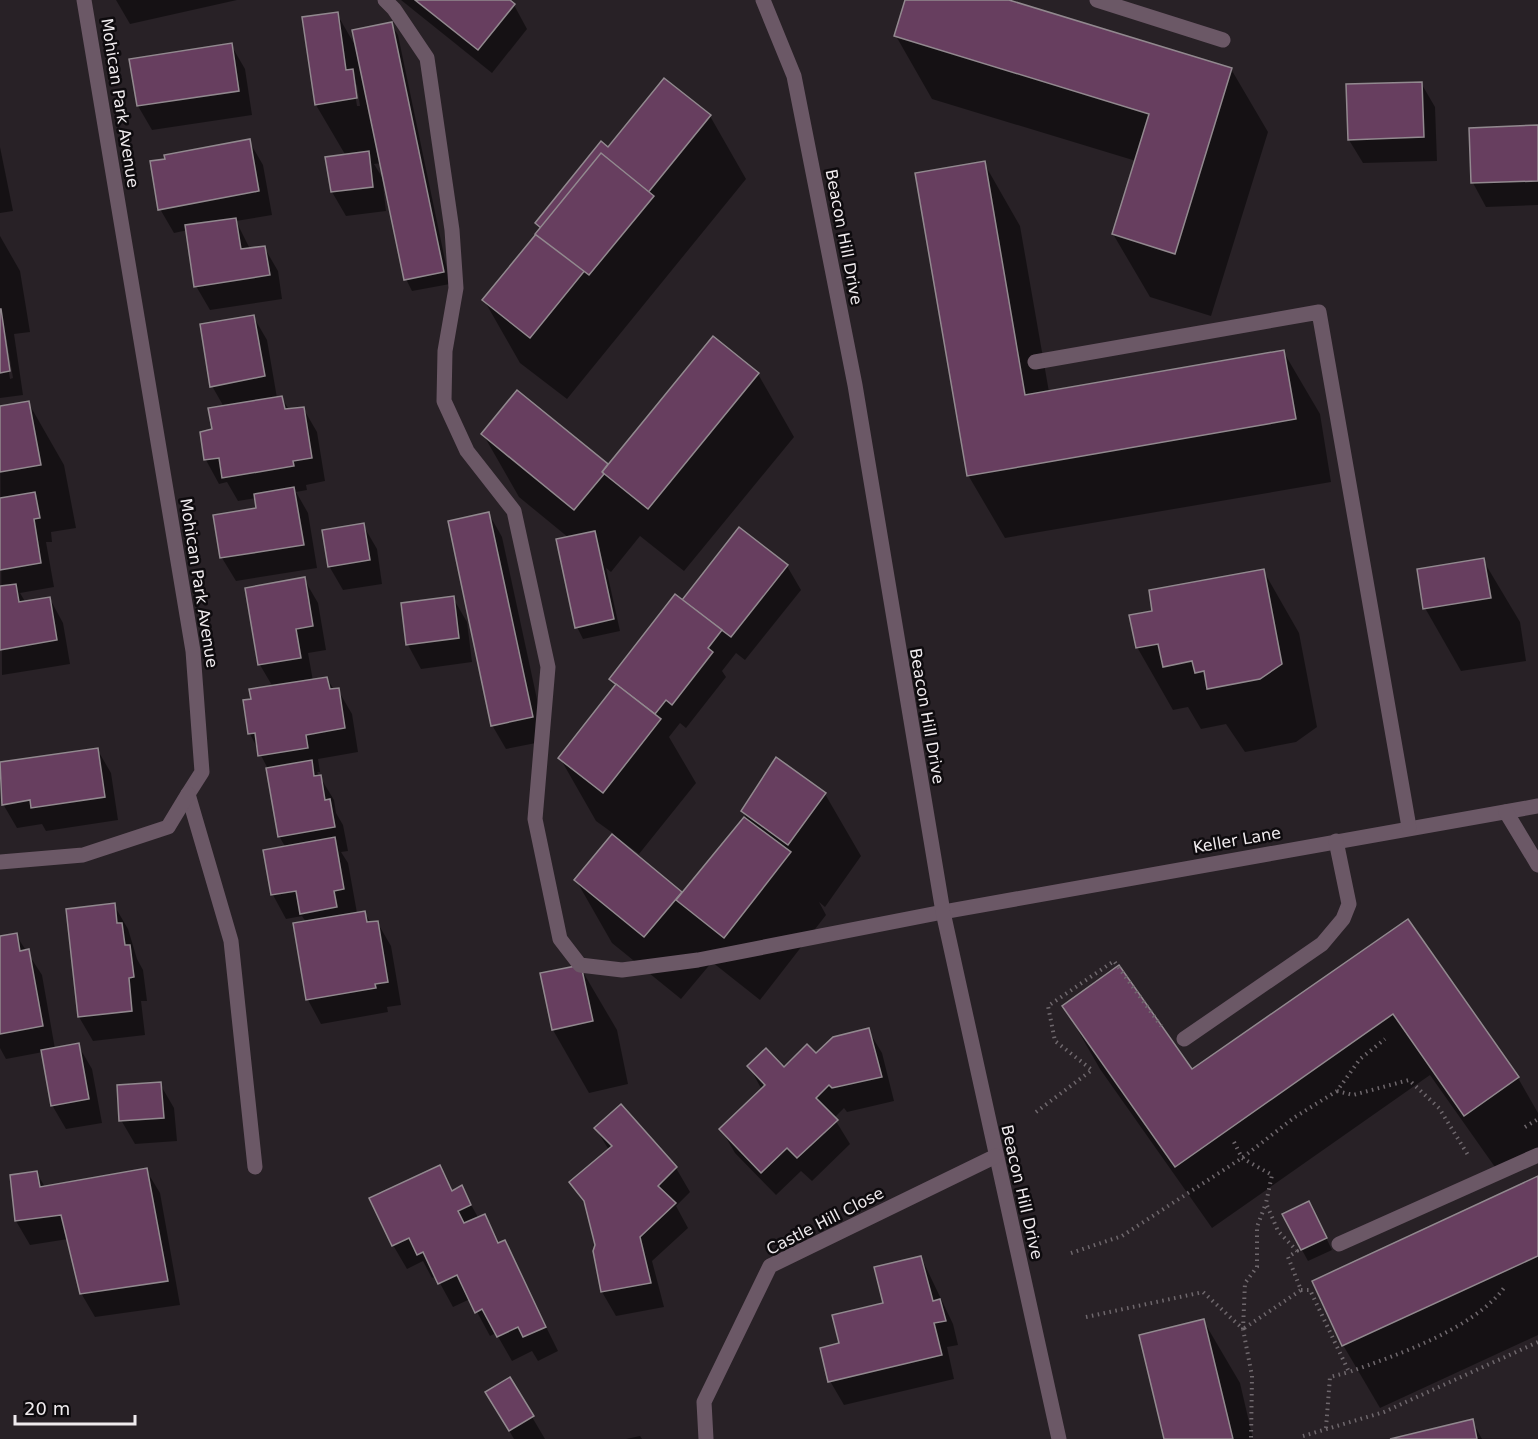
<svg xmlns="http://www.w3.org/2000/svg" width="1538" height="1439" viewBox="0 0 1538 1439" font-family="'DejaVu Sans',sans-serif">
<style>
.shadow{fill:#0007;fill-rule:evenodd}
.building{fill:#673e5f;stroke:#92898f;stroke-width:1.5}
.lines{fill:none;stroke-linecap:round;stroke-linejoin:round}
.path{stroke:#6f686d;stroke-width:4;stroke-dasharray:1.5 4.5;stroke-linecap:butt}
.minor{stroke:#6b5866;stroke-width:15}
.labels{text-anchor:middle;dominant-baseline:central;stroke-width:5;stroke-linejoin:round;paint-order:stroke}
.street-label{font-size:16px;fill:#f0ebee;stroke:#0e0b0e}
</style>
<rect width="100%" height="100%" fill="#282126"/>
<!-- shadow -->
<g class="shadow">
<path d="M116,0H237L130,24Z"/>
<path d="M401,0H507L514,5L527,29L492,73Z"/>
<path d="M906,0H1004L1231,69L1268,132L1211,316L1150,297L1113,234L1136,161L932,99L896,36Z"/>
<path d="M337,14L356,47L391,24L398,35L450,284L412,291L406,279L381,163L374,164L382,177L386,211L346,216L332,192L346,156L316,105ZM353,81L357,85L360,106H357Z"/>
<path d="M231,45L245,69L252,115L152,130L138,106L131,60Z"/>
<path d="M1421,83L1435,107L1437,161L1363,163L1349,140Z"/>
<path d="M710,116L746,179L567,399L520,363L484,300L541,230L537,223L608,149Z"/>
<path d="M1538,127V205L1486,207L1473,183L1471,129Z"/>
<path d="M249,141L263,165L272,215L236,221L250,249L264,247L278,271L282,299L210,310L196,286L188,230L174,233L160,209Z"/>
<path d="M0,147L13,211L0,213Z"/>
<path d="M984,163L1020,226L1049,392L1283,351L1320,414L1331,482L1005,538L968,475Z"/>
<path d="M0,236L20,271L30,332L14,334L23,395L0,398ZM3,336H6L13,378L10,379Z"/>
<path d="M253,316L267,340L277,398H282L289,410L303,408L317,432L325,481L306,485L307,490L296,492L308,513L317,568L236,581L222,558L258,510L256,498L238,501L227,482L219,484L206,460L224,407L212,386Z"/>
<path d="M758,374L794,437L684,571L640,536L611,572L606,568L620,631L583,639L577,627L569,538L519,497L483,434L518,392L608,466Z"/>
<path d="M28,402L64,465L76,528L51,532L52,542H46L54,587L20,593L26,603L50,599L63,623L70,664L2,675L0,407Z"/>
<path d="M489,514L502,537L546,741L506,749L492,725Z"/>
<path d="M363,525L377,549L382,584L343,590L329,566Z"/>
<path d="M1483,560L1520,622L1526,661L1461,671L1425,608Z"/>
<path d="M787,566L801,590L745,660L736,653L722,671L726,677L686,728L680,723L669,737L696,783L639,854L619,839L618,841L683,895L746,817L742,811L825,794L861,856L825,907L819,902L826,915L760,1000L712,962L681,999L612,943L576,880L614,834L596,821L560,758L616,687L611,679L683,602Z"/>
<path d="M1263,570L1299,633L1317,727L1296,742L1245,752L1226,724L1201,729L1188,707L1173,710L1137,647L1154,612Z"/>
<path d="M304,579L318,603L326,650L308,653L313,681L327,678L334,690H338L352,714L358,752L318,759L320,772H317L334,800L336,813L343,825L348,851L341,852L348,863L357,913L364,912L371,923L377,922L391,946L401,1005L387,1007L388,1012L321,1024L308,1000L295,924L306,922L302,916L286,919L273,895L286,848L279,836L268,769L250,734L245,701L253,700L273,687L260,665L247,589Z"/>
<path d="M453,598L467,622L472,662L421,669L408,645Z"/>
<path d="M97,749L111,773L118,820L46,831L42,824L17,828L3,804L0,764Z"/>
<path d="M114,905L128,929L137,959L143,970L147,1001H141L145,1035L93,1041L79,1017Z"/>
<path d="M1407,921L1518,1078L1538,1113V1152L1502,1177L1430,1075L1212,1228L1100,1069L1064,1006L1192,1071Z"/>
<path d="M16,935L42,975L55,1049L78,1045L92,1069L102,1123L66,1129L52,1105L43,1052L6,1059L0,1048V938Z"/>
<path d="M580,967L617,1030L628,1084L589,1093L553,1030L542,974Z"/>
<path d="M868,1030L882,1053L894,1101L847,1112L844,1108L834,1118L850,1144L812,1181L801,1171L776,1195L735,1153L721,1129L762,1090L749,1066L784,1069Z"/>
<path d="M160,1084L174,1108L177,1141L135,1144L121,1120Z"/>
<path d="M621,1106L676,1168L690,1192L676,1206L688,1228L652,1261L664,1307L616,1316L602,1292L595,1251L597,1245L588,1210L571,1182L609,1150L596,1129Z"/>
<path d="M439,1166L453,1191L461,1187L479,1219L485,1216L500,1244L504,1242L558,1351L538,1361L532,1351L512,1361L496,1333L490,1336L470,1299L453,1307L436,1276L432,1278L423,1261L407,1269L393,1245Z"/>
<path d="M146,1170L160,1193L180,1305L95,1317L81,1293L68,1239L30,1245L16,1221L11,1176L36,1172L45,1187Z"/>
<path d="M1538,1178V1335L1380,1408L1343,1345L1314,1282Z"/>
<path d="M1315,1215L1332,1250L1308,1261L1302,1250Z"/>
<path d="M921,1257L953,1324L958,1345L947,1347L954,1379L844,1405L830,1381L840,1345L885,1304Z"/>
<path d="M1203,1320L1240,1383L1253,1439H1166Z"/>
<path d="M501,1417H532L545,1439H514Z"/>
<path d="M1472,1421L1482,1439H1397Z"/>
<path d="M640,1436L642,1439H626Z"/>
</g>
<!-- building -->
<g class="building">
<path d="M415,0H510L515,4L478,50Z"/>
<path d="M905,0H1009L1232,68L1175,254L1112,234L1149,114L894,36Z"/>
<path d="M338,12L346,70L353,69L357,98L315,105L302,17Z"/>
<path d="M392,22L444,272L404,280L352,30Z"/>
<path d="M232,43L239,91L137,106L129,59Z"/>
<path d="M664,78L711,115L530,338L482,300L541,228L535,223L601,141L608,147Z"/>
<path d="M1422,82L1424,137L1348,140L1346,84Z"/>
<path d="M1538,125V181L1471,183L1469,128Z"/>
<path d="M250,139L259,191L158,210L150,161L165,159L164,155Z"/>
<path d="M369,151L373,187L331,192L325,157Z"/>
<path d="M601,153L654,196L589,275L535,234Z"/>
<path d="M985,161L1025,395L1284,350L1296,419L967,476L915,173Z"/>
<path d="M236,218L241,249L265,246L270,275L194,287L185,225Z"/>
<path d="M1,309L10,371L0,373V309Z"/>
<path d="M254,315L265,376L210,387L200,324Z"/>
<path d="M713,336L759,373L648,509L602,472Z"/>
<path d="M517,390L608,464L602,472L604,474L574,510L481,434Z"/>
<path d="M282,396L285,409L304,407L312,458L293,461L294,466L222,478L219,458L204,460L200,432L212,429L208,408Z"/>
<path d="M29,401L41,465L0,472V406Z"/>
<path d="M294,487L304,545L220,558L213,515L256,508L254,494Z"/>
<path d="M35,492L40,518L34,519L41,563L0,570V498Z"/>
<path d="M489,512L533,717L491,726L448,521Z"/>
<path d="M364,523L370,560L328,567L322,530Z"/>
<path d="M739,527L788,565L731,637L682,600Z"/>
<path d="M595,531L614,619L575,628L556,539Z"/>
<path d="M1484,558L1491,598L1423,609L1417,569Z"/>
<path d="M1264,569L1282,664L1260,679L1207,689L1204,671L1195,673L1192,661L1163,667L1158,644L1136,648L1129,615L1152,611L1149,590Z"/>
<path d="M305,577L313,626L296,629L301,658L258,665L245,588Z"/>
<path d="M16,584L19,602L50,597L57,640L0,650V586Z"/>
<path d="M675,594L722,630L708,648L713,652L672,705L666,700L655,714L609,679Z"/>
<path d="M454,596L459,638L406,645L401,603Z"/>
<path d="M327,677L330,689L339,688L345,728L306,735L308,748L258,756L255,733L248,734L243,700L251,699L249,689Z"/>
<path d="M616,684L661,719L603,793L558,758Z"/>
<path d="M98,748L105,797L31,808L30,800L2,805L0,762Z"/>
<path d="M776,757L826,793L788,845L741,811Z"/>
<path d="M312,760L314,776L321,775L325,800L330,799L335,827L278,837L266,768Z"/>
<path d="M744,817L791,852L724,938L676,900Z"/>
<path d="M612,834L682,892L644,937L574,880Z"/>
<path d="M335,837L344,889L334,891L337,907L300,914L296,891L271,895L263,850Z"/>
<path d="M115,903L117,923H122L125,945H130L134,977L129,978L132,1011L78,1017L66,909Z"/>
<path d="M365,911L367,922L378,921L388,982L375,984L376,988L306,1000L293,923Z"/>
<path d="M1408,919L1519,1077L1464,1116L1393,1014L1175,1167L1062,1006L1119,965L1192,1069Z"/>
<path d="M17,933L20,951L29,949L43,1026L0,1034V936Z"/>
<path d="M581,965L593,1021L552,1030L540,973Z"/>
<path d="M869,1028L882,1077L832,1088L829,1085L816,1098L838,1120L797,1158L787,1148L761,1173L719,1129L765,1085L747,1066L766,1048L784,1067L807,1044L816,1053L833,1037Z"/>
<path d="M79,1043L89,1099L51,1106L41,1050Z"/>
<path d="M161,1082L164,1118L119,1121L117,1085Z"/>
<path d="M621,1104L677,1167L658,1186L676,1203L640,1237L651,1283L601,1292L593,1251L595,1245L584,1201L569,1182L612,1146L594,1128Z"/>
<path d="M440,1165L452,1191L462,1185L471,1205L458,1211L464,1223L485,1214L498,1243L505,1240L546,1327L523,1337L518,1327L497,1337L482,1309L475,1313L457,1275L438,1284L423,1252L417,1255L409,1238L392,1246L369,1198Z"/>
<path d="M147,1168L168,1281L80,1294L61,1215L15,1221L10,1175L37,1171L40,1187Z"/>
<path d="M1538,1176V1256L1342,1346L1312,1281Z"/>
<path d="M1309,1201L1327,1238L1301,1250L1282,1214Z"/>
<path d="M921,1256L933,1301L940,1299L946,1321L934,1323L942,1355L828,1382L820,1348L839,1343L832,1315L883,1303L874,1267Z"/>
<path d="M1204,1319L1233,1439H1164L1139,1335Z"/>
<path d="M510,1377L534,1416L509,1431L485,1392Z"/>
<path d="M1473,1419L1477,1439H1390Z"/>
</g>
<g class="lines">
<!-- path -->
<g class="path">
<path d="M1337,1091L1353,1095L1409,1080L1439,1108L1468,1155"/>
<path d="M1036,1112L1092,1070L1055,1041L1048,1006L1114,961L1161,1026"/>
<path d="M1525,1127L1538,1119"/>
<path d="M1234,1142L1242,1158L1272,1175L1266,1203L1278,1231L1297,1251L1288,1257L1301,1290L1243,1329"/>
<path d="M1071,1253L1122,1236L1242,1158L1295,1117L1337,1091L1360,1059L1385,1039"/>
<path d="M1301,1290H1310L1349,1372C1397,1355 1473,1329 1504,1288"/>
<path d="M1086,1317L1203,1292L1243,1329L1252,1376L1251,1439"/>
<path d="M1243,1329L1245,1283L1257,1267V1227L1266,1203"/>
<path d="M1326,1428L1330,1377L1349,1372"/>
<path d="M1303,1436L1384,1412L1538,1342"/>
</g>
<!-- minor -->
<g class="minor">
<path d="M84,0L193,651L202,772L188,794L231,941L255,1167"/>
<path d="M385,0L394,9L427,58L452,230L456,288L445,351L444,401L467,451L514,511L548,667L535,819L560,939L580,965L622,970L698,960L943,912L1538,806"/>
<path d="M763,0L794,76L855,385L943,912L1059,1439"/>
<path d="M1097,0L1223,40"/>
<path d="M1035,362L1319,312L1409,827"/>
<path d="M1506,812L1538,865"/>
<path d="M0,862L83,855L168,827L188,794"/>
<path d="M1184,1039L1322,944L1343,919L1349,904L1336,841"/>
<path d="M1339,1244L1538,1155"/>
<path d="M706,1439L704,1402L770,1266L996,1156"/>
</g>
</g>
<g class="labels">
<!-- street labels -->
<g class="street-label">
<text transform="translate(120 103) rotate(81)">Mohican Park Avenue</text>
<text transform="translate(844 237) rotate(79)">Beacon Hill Drive</text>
<text transform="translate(199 583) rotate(81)">Mohican Park Avenue</text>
<text transform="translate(927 716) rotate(80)">Beacon Hill Drive</text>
<text transform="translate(1237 840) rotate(-10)">Keller Lane</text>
<text transform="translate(1022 1192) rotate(77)">Beacon Hill Drive</text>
<text transform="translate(825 1221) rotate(-27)">Castle Hill Close</text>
</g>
</g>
<!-- scale -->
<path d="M15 1415v9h120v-9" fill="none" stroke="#f0ebee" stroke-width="3"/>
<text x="24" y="1415" font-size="18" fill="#f0ebee" stroke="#0e0b0e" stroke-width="4.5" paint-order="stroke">20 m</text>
</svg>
